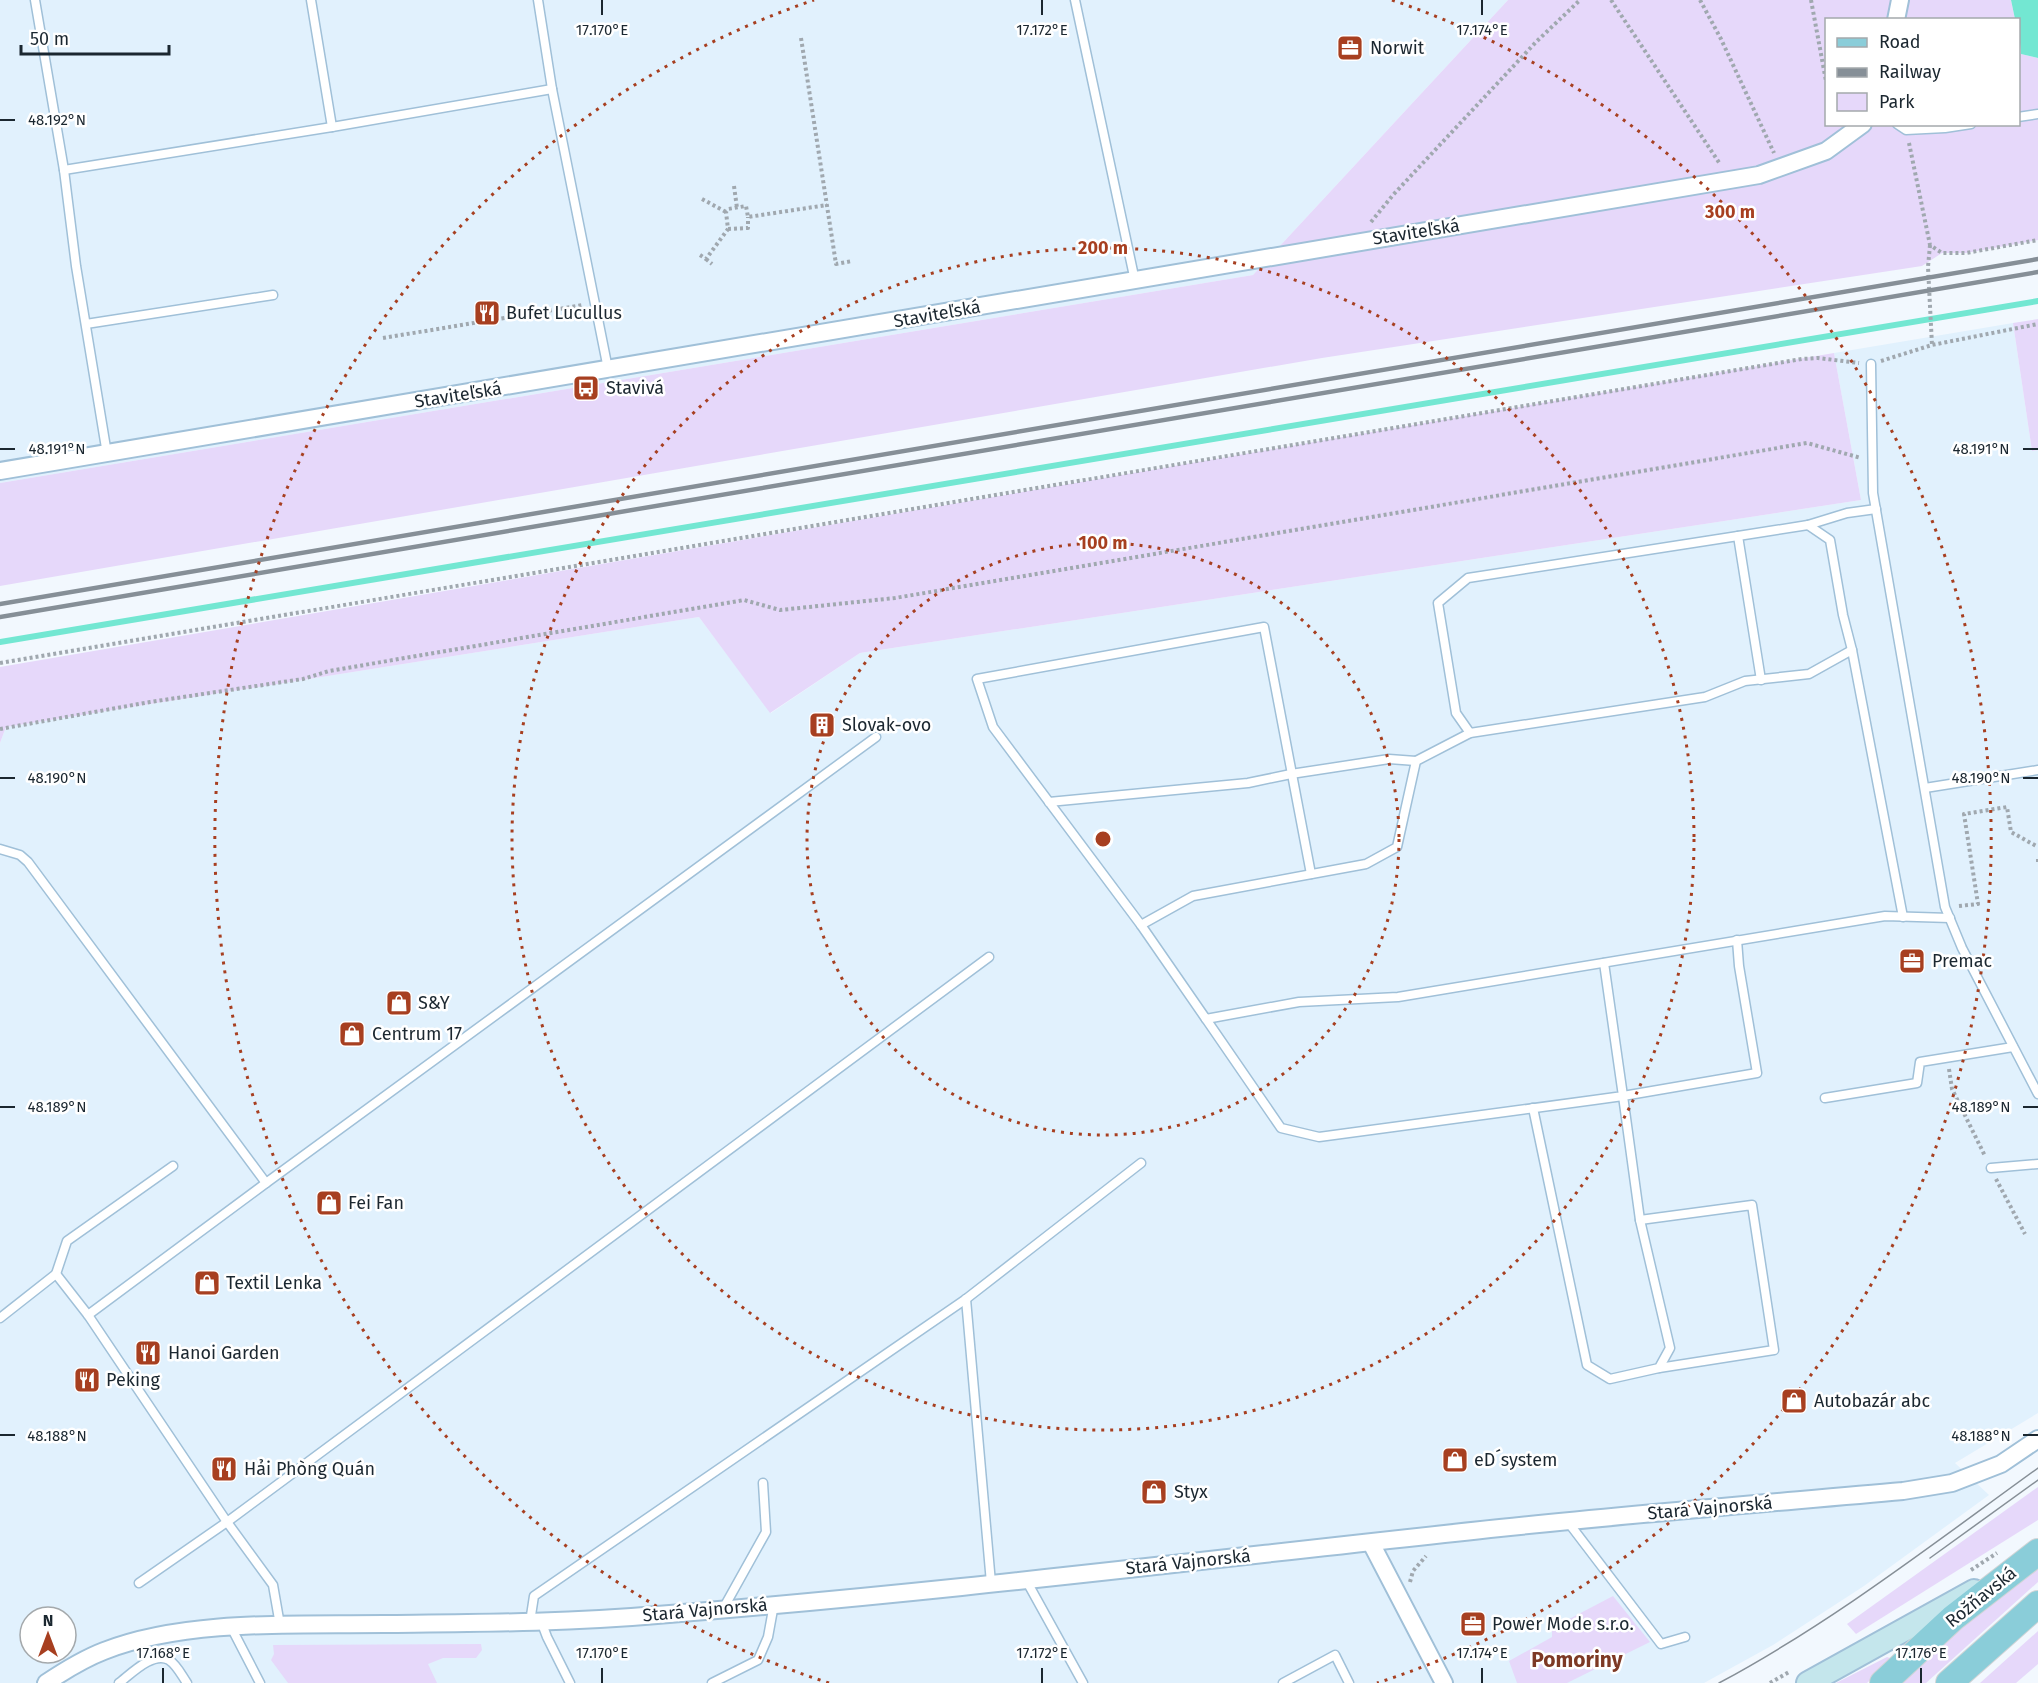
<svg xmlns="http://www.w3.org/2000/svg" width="2038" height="1683" viewBox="0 0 2038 1683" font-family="'Fira Sans',sans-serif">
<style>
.built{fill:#e1f1fd;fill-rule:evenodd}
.green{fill:#e6d8fa}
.water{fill:#73e7d2}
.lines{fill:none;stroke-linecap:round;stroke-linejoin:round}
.stream{stroke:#73e7d2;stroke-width:6}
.service-casing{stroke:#a0c0d8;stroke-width:11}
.minor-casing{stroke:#a0c0d8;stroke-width:20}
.secondary-casing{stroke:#a0c0d8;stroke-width:26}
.primary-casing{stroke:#d1d4d6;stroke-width:28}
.path{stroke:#a0a8af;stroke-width:4;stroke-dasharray:3 3;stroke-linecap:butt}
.service{stroke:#fff;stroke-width:8}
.minor{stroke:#fff;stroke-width:16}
.secondary{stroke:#c4e6ec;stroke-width:22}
.primary{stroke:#8acdd9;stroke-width:26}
.tram{stroke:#868f97;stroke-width:1.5}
.rail{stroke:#868f97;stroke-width:4.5}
.ticks{fill:none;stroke:#1b2730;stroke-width:2}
.ring{fill:none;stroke:#a73f20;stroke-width:3;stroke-dasharray:3 6}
.labels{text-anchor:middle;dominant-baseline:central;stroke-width:5;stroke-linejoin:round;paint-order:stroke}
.poi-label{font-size:18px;fill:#1b2730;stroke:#fff;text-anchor:start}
.street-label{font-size:18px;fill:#1b2730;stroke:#fff}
.quarter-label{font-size:21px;font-weight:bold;fill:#7d3925;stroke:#fff}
.ticks-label{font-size:15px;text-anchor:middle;fill:#1b2730;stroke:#fff;stroke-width:5;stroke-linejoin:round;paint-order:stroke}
.centre{fill:#a73f20;stroke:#fff;stroke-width:3}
.ring-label{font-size:18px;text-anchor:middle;font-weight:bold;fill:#a73f20;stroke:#fff;stroke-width:5;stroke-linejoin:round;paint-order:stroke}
</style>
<rect width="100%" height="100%" fill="#f2f8fe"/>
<!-- built -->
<g class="built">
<path d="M0,0H1508L1253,275L0,483Z"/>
<path d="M2013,323L2032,451L2038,450V1413L1955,1463L1989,1495L1864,1586L1773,1645L1704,1683H0V743L6,727L699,617L771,713L860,653L1861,500L1834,353ZM30,1617H66V1653H30Z"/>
</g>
<!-- green -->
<g class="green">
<path d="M1508,0H2011L2015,19L1826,20V124H2018L2019,42L2021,54L2038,58V240L1966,253H1942L1922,266L1322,358L0,586V483L1253,275Z"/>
<path d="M2038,319V450L2032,451L2013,323Z"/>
<path d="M1834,353L1861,500L860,653L770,713L699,617L6,727L0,743V667Z"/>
<path d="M2038,1487V1520L1856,1634L1847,1624Z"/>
<path d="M2038,1564V1582L1926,1683H1900L1997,1593Z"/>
<path d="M1613,1596L1650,1642L1567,1683H1517L1509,1661L1552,1637V1628Z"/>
<path d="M2038,1631V1664L2016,1683H1980Z"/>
<path d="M481,1644L482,1650L476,1658H443L428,1664L437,1683H288L271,1660L274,1654L273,1645Z"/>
<path d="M1887,1657L1893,1659L1867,1683H1836Z"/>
</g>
<!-- water -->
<path class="water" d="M2011,0H2038V58L2021,54L2018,20L2015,19Z"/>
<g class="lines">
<!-- stream -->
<path class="stream" d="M0,642L2038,301"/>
<defs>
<g id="service">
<path d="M35,0L64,170L76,266L107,454"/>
<path d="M311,0L332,127"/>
<path d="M538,0L552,89L608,369"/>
<path d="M1075,0L1135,281"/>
<path d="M2018,117L2038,114"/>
<path d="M1897,124L1906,130L1945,128L1971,124"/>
<path d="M64,170L332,127L552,89"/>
<path d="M86,324L273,295"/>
<path d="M1871,364L1873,493L1945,907L1962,948L2038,1094"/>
<path d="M1876,509L1847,513L1808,525L1830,540L1843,615L1852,650L1903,917"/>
<path d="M1852,650L1809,674L1745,681L1705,697L1470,733L1416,761L1397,847L1366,864L1193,896L1141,925L1206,1019L1299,1002L1398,997L1885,916L1950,918"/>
<path d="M1761,680L1738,536L1808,525"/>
<path d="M1470,733L1456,713L1438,603L1468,578L1738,536"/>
<path d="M1925,788L2038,770"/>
<path d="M1049,802L1248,783L1291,774L1389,759L1416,761"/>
<path d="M0,849L20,855L28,862L266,1183"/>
<path d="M1141,925L993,727L977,679L1264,627L1311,874"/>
<path d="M1206,1019L1281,1128L1319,1137L1594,1100L1623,1096L1604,963"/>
<path d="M1825,1098L1917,1083L1920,1062L2013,1047"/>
<path d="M1533,1108L1587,1365L1610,1379L1659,1368L1670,1348L1640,1220L1623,1096L1757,1073L1739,966L1737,940"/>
<path d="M1991,1168L2038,1164"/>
<path d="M1640,1220L1752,1205L1774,1350L1659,1368"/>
<path d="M56,1274L67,1241L173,1166"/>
<path d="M966,1299L991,1583"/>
<path d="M0,1318L56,1274L88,1315"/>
<path d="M1568,1522L1661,1644L1685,1637"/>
<path d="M1026,1580L1083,1683"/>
<path d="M139,1583L227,1522L989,957"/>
<path d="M723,1609L766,1532L763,1483"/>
<path d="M541,1621L547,1637L570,1683"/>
<path d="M530,1622L534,1596L966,1299L1141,1163"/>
<path d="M280,1625L273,1585L227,1522L88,1315L266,1183L876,737"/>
<path d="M231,1627L260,1683"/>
<path d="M119,1683C131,1674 153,1651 169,1660C177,1665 182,1676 187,1683"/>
<path d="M712,1683L758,1660L768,1637L774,1604"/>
<path d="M1283,1683L1335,1655L1349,1683"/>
</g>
<g id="minor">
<path d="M1896,20L1900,0"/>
<path d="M0,471L1759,175L1826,151L1863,124"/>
<path d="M1371,1543L1444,1683"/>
<path d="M46,1683C64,1671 83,1659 104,1651C185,1619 297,1625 384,1624C475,1623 566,1623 657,1615C938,1593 1219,1558 1500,1528C1634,1514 1769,1503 1903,1491L1952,1483L2001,1464L2038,1439"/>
</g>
<path id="secondary" d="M1808,1683L1974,1591"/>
<g id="primary">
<path d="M1883,1683L1953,1618L2038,1552"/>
<path d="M1949,1683L2038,1604"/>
</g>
</defs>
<!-- service casing -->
<use href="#service" class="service-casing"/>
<!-- minor casing -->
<use href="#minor" class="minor-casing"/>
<!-- secondary casing -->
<use href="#secondary" class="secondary-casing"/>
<!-- primary casing -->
<use href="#primary" class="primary-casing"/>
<!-- path -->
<g class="path">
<path d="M1611,0L1720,164"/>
<path d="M1700,0L1721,39L1774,153"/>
<path d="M1811,0L1826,81"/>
<path d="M801,38L836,264L852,261"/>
<path d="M1909,143L1930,245L1942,253H1966L2038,240"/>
<path d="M734,186L737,208"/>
<path d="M702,199L726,212"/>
<path d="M1371,222L1393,195L1536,42L1580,0"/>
<path d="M728,229L748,228V217"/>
<path d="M1930,245L1928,267L1932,345"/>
<path d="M700,255L706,259L728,229L726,212L728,209L746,206L748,217L827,205"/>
<path d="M706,259L712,264"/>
<path d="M383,338L583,305"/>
<path d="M1881,361L1932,345L2038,324"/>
<path d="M0,663L1802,359L1818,358L1859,363"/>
<path d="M0,729L150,702L303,679L329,671L744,600L780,610L895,598L1807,443L1861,458"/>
<path d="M2038,859V864"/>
<path d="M1959,906L1978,904L1964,814L2007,807L2011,832L2038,847"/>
<path d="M1949,1069L1952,1089L1985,1156"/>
<path d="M1996,1179L2025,1234"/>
<path d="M1971,1570L1997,1553"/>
<path d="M1410,1582L1413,1571L1426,1556"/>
<path d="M1770,1683L1789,1672"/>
</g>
<!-- service -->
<use href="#service" class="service"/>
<!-- minor -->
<use href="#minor" class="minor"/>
<!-- secondary -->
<use href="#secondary" class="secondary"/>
<!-- primary -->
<use href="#primary" class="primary"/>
<!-- tram -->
<g class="tram">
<path d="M1930,1558L2038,1480"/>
<path d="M1719,1683C1833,1622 1934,1543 2038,1468"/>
</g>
<!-- rail -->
<g class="rail">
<path d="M0,604L2038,259"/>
<path d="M0,617L2038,272"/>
</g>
</g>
<!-- ticks -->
<path class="ticks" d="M602,0V15M1042,0V15M1482,0V15M0,120H15M0,449H15M2023,449H2038M0,778H15M2023,778H2038M0,1107H15M2023,1107H2038M0,1435H15M2023,1435H2038M163,1668V1683M602,1668V1683M1042,1668V1683M1482,1668V1683M1921,1668V1683"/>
<!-- distance rings -->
<g class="ring">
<circle cx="1103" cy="839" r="296"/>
<circle cx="1103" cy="839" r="591"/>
<path d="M829 1683A887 887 0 0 1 814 0M1392 0A887 887 0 0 1 1377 1683"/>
</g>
<!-- icons -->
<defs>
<symbol id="office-square" viewBox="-11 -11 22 22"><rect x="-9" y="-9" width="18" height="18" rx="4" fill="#a73f20" stroke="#fff"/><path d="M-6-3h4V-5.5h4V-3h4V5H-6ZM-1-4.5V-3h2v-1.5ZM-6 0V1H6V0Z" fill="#fff"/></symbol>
<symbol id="restaurant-square" viewBox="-11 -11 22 22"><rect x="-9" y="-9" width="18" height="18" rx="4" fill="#a73f20" stroke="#fff"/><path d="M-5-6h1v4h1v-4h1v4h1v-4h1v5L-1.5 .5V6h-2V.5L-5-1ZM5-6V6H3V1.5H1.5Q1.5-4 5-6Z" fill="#fff"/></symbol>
<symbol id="bus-square" viewBox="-11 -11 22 22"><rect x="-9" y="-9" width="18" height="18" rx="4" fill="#a73f20" stroke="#fff"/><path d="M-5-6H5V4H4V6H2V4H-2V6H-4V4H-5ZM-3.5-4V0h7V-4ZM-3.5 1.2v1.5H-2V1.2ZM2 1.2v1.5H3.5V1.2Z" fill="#fff"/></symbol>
<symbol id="building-square" viewBox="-11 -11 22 22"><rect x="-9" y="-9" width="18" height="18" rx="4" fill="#a73f20" stroke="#fff"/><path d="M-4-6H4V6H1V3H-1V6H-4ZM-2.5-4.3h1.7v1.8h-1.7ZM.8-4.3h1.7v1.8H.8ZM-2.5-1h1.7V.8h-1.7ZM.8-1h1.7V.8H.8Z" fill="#fff"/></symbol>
<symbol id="shop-square" viewBox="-11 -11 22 22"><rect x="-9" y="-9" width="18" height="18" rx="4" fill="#a73f20" stroke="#fff"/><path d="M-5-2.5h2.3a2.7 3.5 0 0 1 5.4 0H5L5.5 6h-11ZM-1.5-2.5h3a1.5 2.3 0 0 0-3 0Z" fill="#fff"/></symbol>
</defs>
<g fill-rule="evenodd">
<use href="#office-square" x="1335" y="33" width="30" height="30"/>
<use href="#restaurant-square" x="472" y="298" width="30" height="30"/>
<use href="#bus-square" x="571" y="373" width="30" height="30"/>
<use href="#building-square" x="807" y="710" width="30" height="30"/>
<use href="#office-square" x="1897" y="946" width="30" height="30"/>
<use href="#shop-square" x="384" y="988" width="30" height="30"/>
<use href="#shop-square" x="337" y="1019" width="30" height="30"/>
<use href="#shop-square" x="314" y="1188" width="30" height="30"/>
<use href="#shop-square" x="192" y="1268" width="30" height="30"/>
<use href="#restaurant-square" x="133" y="1338" width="30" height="30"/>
<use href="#restaurant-square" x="72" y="1365" width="30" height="30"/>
<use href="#shop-square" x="1779" y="1386" width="30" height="30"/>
<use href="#shop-square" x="1440" y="1445" width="30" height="30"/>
<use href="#restaurant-square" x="209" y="1454" width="30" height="30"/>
<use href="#shop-square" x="1139" y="1477" width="30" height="30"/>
<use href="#office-square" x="1458" y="1609" width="30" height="30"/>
</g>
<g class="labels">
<!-- poi labels -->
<g class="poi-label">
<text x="1370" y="48">Norwit</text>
<text x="506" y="313">Bufet Lucullus</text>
<text x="606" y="388">Stavivá</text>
<text x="842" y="725">Slovak-ovo</text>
<text x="1932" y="961">Premac</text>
<text x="418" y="1003">S&amp;Y</text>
<text x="372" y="1034">Centrum 17</text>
<text x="348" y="1203">Fei Fan</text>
<text x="226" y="1283">Textil Lenka</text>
<text x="168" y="1353">Hanoi Garden</text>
<text x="106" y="1380">Peking</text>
<text x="1814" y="1401">Autobazár abc</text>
<text x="1474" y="1460">eD´system</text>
<text x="244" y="1469">Hải Phòng Quán</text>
<text x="1174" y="1492">Styx</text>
<text x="1492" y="1624">Power Mode s.r.o.</text>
</g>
<!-- street labels -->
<g class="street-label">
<text transform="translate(1416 232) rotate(-9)">Staviteľská</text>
<text transform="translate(937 314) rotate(-10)">Staviteľská</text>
<text transform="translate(458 395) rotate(-9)">Staviteľská</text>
<text transform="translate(1710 1508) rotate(-5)">Stará Vajnorská</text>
<text transform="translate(1188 1562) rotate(-6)">Stará Vajnorská</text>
<text transform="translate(1981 1597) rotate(-39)">Rožňavská</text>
<text transform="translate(705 1610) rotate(-5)">Stará Vajnorská</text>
</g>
<!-- quarter labels -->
<g class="quarter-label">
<text x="1577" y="1660">Pomoriny</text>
</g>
</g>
<g class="ticks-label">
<text x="602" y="35">17.170°E</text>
<text x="1042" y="35">17.172°E</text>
<text x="1482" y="35">17.174°E</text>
<text x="57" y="125">48.192°N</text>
<text x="57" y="454">48.191°N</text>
<text x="1981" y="454">48.191°N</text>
<text x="57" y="783">48.190°N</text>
<text x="1981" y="783">48.190°N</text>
<text x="57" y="1112">48.189°N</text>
<text x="1981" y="1112">48.189°N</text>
<text x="57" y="1441">48.188°N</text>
<text x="1981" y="1441">48.188°N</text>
<text x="163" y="1658">17.168°E</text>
<text x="602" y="1658">17.170°E</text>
<text x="1042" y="1658">17.172°E</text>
<text x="1482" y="1658">17.174°E</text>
<text x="1921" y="1658">17.176°E</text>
</g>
<circle cx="1103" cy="839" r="9" class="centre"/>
<g class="ring-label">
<text x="1730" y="218">300 m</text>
<text x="1103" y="254">200 m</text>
<text x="1103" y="549">100 m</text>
</g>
<!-- legend -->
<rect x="1825" y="18" width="195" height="108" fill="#ffffff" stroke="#a4a9ac" stroke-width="1.5"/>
<rect x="1837" y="38" width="30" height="9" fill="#8acdd9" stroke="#a4a9ac" stroke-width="1.5"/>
<text x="1879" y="48" font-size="18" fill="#1b2730">Road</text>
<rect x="1837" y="68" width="30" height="9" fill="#868f97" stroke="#a4a9ac" stroke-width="1.5"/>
<text x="1879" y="78" font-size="18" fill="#1b2730">Railway</text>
<rect x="1837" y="93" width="30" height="18" fill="#e6d8fa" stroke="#a4a9ac" stroke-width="1.5"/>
<text x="1879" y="108" font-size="18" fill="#1b2730">Park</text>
<!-- north arrow -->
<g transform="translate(48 1635)"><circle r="28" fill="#ffffff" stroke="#a4a9ac" stroke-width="1.5"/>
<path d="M0-4.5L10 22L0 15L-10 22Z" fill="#a73f20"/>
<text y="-9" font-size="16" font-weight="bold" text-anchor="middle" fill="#1b2730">N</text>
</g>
<!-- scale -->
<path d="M21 45v9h148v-9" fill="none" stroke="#1b2730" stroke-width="3"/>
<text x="30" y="45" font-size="18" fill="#1b2730" stroke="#ffffff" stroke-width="4.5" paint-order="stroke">50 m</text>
</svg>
